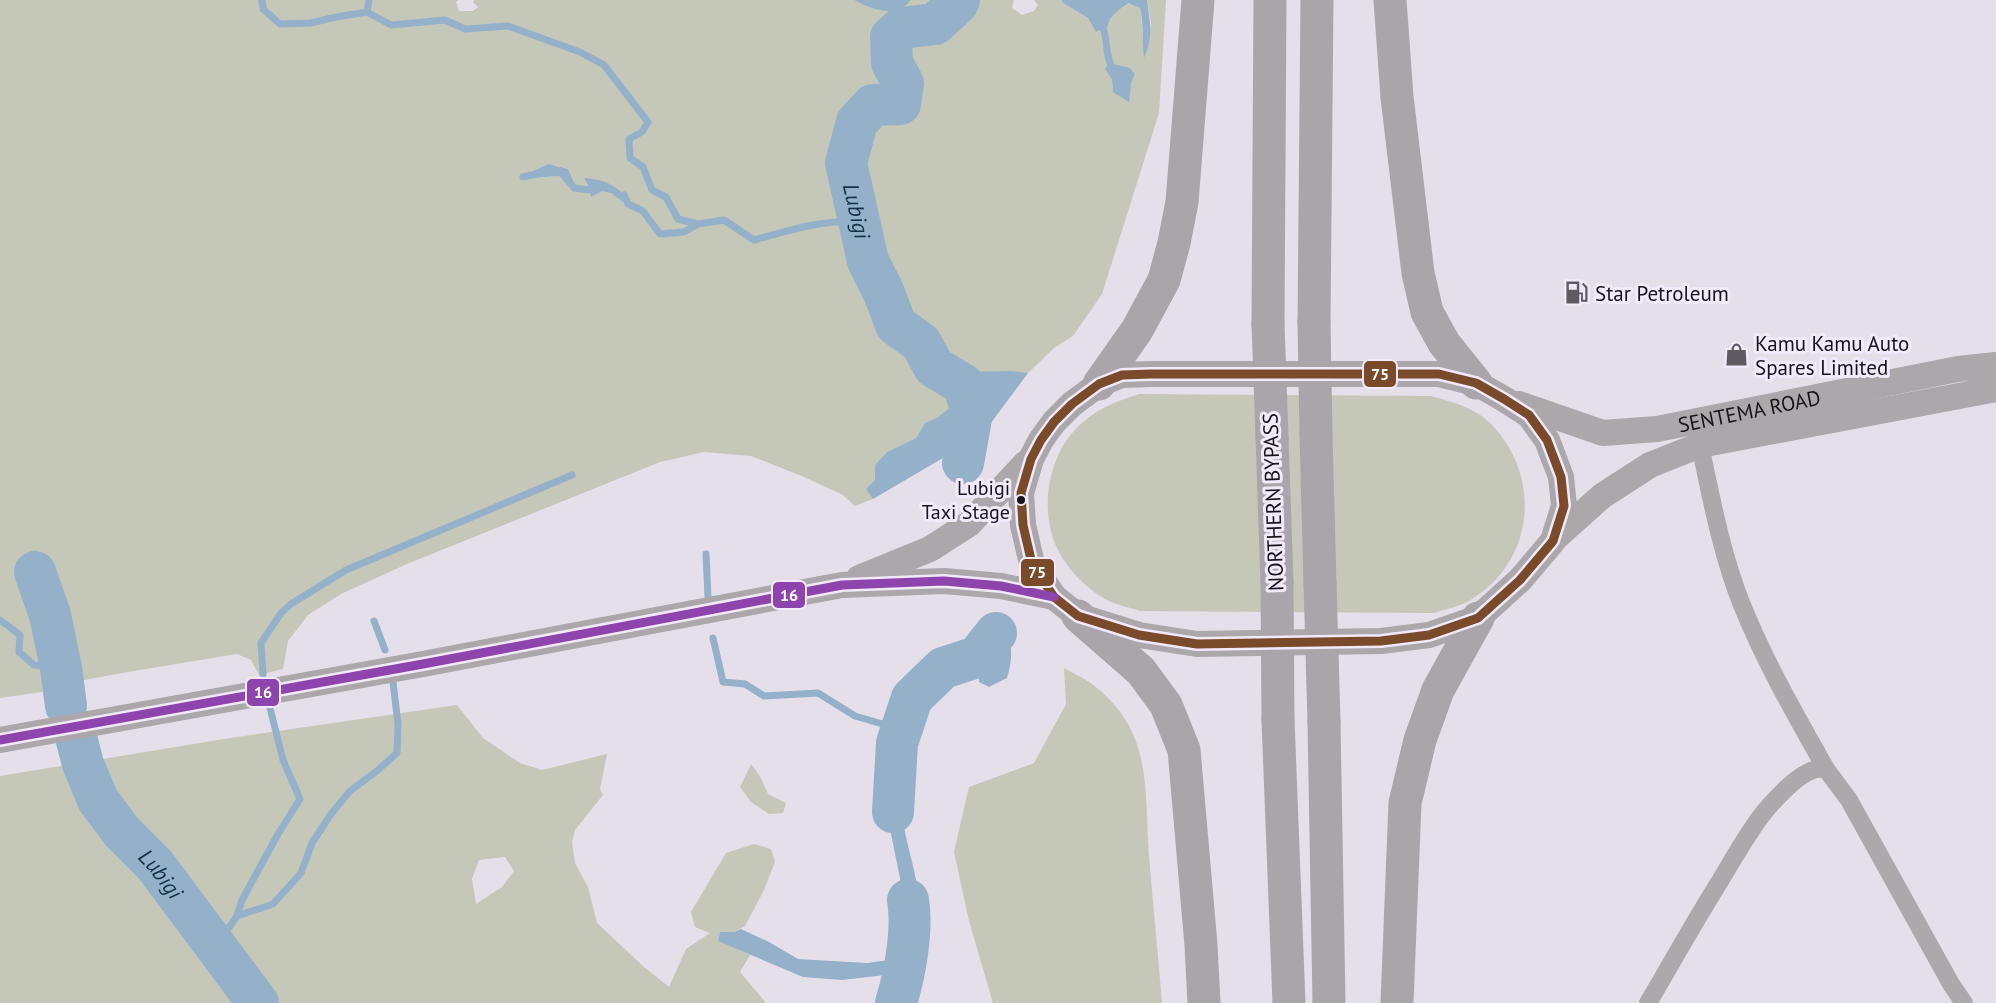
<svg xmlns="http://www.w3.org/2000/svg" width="1996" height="1003" viewBox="0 0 1996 1003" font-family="'PT Sans',sans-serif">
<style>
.green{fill:#c5c7b8;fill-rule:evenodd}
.water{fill:#95b1ca}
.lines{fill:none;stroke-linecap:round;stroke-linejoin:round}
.stream{stroke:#95b1ca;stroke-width:7}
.river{stroke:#95b1ca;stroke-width:42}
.street{stroke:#aca8ab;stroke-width:18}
.secondary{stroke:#aba7ab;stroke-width:26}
.highway{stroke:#aaa5aa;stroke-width:33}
.highway-bridge{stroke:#aaa5aa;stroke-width:33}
.bus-1-casing{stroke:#f2e9fb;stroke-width:14}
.bus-2-casing{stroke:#f2e9fb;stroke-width:14}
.bus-1{stroke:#7a4b2a;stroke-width:9}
.bus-2{stroke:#8e44ad;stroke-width:9}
.bus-dot{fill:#161319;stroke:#f2e9fb;stroke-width:2}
.labels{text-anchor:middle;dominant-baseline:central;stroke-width:6;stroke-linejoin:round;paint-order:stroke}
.bus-label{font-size:20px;fill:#161319;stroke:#f2e9fb;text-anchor:end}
.poi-label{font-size:21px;fill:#161319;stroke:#f2e9fb;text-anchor:start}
.street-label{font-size:21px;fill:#161319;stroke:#f2e9fb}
.water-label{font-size:22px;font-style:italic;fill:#0e3148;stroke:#f2e9fb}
.line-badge{stroke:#f2e9fb;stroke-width:2}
.badge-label{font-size:16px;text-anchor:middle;font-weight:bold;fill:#fff}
</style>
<rect width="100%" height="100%" fill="#e5dfea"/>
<!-- green -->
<g class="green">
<path d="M0,0H458L456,2L459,11H473L478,7L473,2L474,0H854L861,4L900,9L911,0H948L932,13L950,19L952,26L966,0H1014L1012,8L1022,15L1034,11L1038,5L1034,0H1061L1063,3L1088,18L1108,26C1109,15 1121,9 1130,3L1140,8C1143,25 1142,41 1145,57L1151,23L1147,0H1166L1159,113L1102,294L1073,336L1054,348L1028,373L960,372L947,378L957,383L954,404L938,417L925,423L916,438L887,452L875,465V480L867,489L873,499L855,506L843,495L804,477L751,456L704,452L660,462L407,564L341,594L308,615L288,641L283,669L259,675L251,660L237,654L122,673L74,682L42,692L0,698ZM1130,68L1135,74L1131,82L1113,92L1112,80L1105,69ZM550,164L568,169L567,185L559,176L534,178L533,171Z"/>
<path d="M1139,394L1431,396C1453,402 1476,408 1492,425C1543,479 1534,563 1469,601C1459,607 1445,609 1434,613L1140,611C1129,607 1115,605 1105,599C1086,588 1068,570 1058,550C1038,510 1048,452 1082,423C1101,407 1115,402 1139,394Z"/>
<path d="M1064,668C1073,673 1084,678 1092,684C1154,731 1144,789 1149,856C1153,905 1158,954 1162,1003H993L969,921L954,852L969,787L1034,763L1066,704Z"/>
<path d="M457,705L483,738L520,763L542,770L607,754L600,789L603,795L575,830L572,842L575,863L588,887L597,923L644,967L669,987L686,949L710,933L695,927L691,912L726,853L754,844L771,849L775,862L764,890L745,926L734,932H720L718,940L750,955L740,972L766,1003H0V776L224,739ZM505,857L514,871L502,887L476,904L472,879L479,860Z"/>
<path d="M751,764L760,776L768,794L786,803L783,813L769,814L751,802L740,787Z"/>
</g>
<!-- water -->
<g class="water">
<path d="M854,0H911C908,3 904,8 900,9C887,15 866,7 854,0Z"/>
<path d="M948,0H966L953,27L950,19L944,16L932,13Z"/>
<path d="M1061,0H1147C1150,23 1154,36 1144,58C1142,42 1144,25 1140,8L1129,3C1121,9 1109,15 1108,26L1096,32L1088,18L1063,3Z"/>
<path d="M1109,63L1130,68L1135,74L1131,83L1129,102L1113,92L1112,80L1105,69Z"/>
<path d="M549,164L568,169L574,183L567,185L559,176L534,178L533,171Z"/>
<path d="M584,178C605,180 615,184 629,200L623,202L611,193L602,191L591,197L589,187Z"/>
<path d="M1011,371L1028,373L979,439L972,458L949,463L943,458L873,499L866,489L875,480V465L887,452L916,438L925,423L938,417L954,404L956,383L946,377L960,372Z"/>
<path d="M1004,629C1014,644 1012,661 1007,678L989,687L979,682L976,647L985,634Z"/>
<path d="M890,747C908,767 899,797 903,822C909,855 921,887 921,922C921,940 912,958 903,973L842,980L803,977L718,941L720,932H734L741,929L769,942L798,959L867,963L905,958L901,926L903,910L901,883L889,824L887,762L883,748Z"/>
</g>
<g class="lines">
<!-- stream -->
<g class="stream">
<path d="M262,0L263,9L280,24L311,23L336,17L367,12L391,25L445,20L465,29L508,26L580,52L604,65L648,122L642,132L629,139L630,158L643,167L652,190L666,197L678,219L698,224L724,220L754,240C787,231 824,219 859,222"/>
<path d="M367,12L369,0"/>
<path d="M1100,20C1109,35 1104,56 1113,69"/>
<path d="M523,177L541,173"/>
<path d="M567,178L574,188L590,190L598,188"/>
<path d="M624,195L628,204L643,211L660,234L684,232L698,224"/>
<path d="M706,554L708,597"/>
<path d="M0,620L20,635L19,652L34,665L61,668"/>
<path d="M374,621L385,650"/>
<path d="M713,638L723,682L745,684L764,696L818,693L855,716L886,725L899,736"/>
<path d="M263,674L261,643L281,613L291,604L346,570L572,475"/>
<path d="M237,916L242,900L278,834L300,799L283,760L270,708"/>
<path d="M220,952L226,932L237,916L273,904L301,873L312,843L331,814L350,791L378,770L397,753L398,724L393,682"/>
</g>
<!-- river -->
<g class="river">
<path id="s1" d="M959,0L957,4L935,24L901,28L891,37L892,63L903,83L900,104L873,105L857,122L846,163L868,261L884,293L896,325L921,343L934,367L964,385L972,413L963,463"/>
<path d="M35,572L50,615L61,668L66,706"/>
<path id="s2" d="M77,741L83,764L98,800L122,832L155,865L258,1003"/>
<path d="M893,812L897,743L912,698L943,668L977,657L996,633"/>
<path d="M896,1003C905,974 913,929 908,900"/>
</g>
<!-- street -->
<g class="street">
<path d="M1700,445C1711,497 1722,556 1742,605C1765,662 1796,716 1826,769"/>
<path d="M1648,1003C1672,962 1695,921 1720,881C1734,858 1748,832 1765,811C1777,797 1806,764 1826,769L1849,800L1951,984L1964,1003"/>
</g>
<!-- secondary -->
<g class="secondary">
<path d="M1151,374H1439L1476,383L1504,399L1529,415L1547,440L1561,477L1564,506L1553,541L1520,580L1478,618L1429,635L1381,641L1197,644L1139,635L1078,616L1054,597L1032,564L1023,525L1021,493L1031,459L1041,440L1054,422L1072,404L1099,384L1122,375Z"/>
<path id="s3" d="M1519,404L1603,433L1657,429L1958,369L1996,365"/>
<path d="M1554,539L1602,496L1650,465L1700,445L1996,389"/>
<path d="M859,578L930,549L969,524L1026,463"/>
<path d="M0,740L423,664L842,585L944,581L1001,586L1054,597"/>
</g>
<!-- highway -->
<g class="highway">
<path d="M1390,0L1397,97L1418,273L1427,312L1444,343L1476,383"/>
<path d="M1314,322L1317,0"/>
<path d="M1268,324L1270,0"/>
<path d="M1099,384L1137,330L1164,280L1174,243L1182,202L1198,0"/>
<path d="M1316,435L1320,583"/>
<path d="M1272,437L1277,583"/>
<path d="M1078,616L1141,671L1166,705L1184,750L1201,945L1204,1003"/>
<path d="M1278,720L1289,1003"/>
<path d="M1324,722L1329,1003"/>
<path d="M1397,1003L1405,803L1420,740L1438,690L1478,618"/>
</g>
<!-- highway-bridge -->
<g class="highway-bridge">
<path d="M1314,322L1316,435"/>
<path d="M1268,324L1272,437"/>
<path d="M1277,583L1278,720"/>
<path d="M1320,583L1324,722"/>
</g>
<defs>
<path id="bus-1" d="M1151,374H1439L1476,383L1504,399L1529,415L1547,440L1561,477L1564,506L1553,541L1520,580L1478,618L1429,635L1381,641L1197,644L1139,635L1078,616L1054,597L1032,564L1023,525L1021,493L1031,459L1041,440L1054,422L1072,404L1099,384L1122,375Z"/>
<path id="bus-2" d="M0,740L423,664L842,585L944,581L1001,586L1054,597"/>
</defs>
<!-- bus-1 casing -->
<use href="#bus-1" class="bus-1-casing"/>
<!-- bus-2 casing -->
<use href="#bus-2" class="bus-2-casing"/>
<!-- bus-1 -->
<use href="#bus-1" class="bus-1"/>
<!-- bus-2 -->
<use href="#bus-2" class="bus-2"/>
</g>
<!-- icons -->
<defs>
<symbol id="fuel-bare" viewBox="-9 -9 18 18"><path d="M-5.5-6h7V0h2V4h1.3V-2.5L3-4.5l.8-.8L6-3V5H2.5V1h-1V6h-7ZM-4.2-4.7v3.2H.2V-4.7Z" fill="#5e5a62" stroke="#f2e9fb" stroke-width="2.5" paint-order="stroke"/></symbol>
<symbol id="shop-bare" viewBox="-9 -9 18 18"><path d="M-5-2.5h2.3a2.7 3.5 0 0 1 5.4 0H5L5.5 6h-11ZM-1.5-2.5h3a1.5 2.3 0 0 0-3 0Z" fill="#5e5a62" stroke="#f2e9fb" stroke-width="2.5" paint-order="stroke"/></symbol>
</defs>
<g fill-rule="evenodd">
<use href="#fuel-bare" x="1560" y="276" width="33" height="33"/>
<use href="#shop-bare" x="1720" y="338" width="33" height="33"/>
</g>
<!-- markers -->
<circle class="bus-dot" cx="1021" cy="500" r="5"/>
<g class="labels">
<!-- bus labels -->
<g class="bus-label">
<text x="1010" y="488">Lubigi<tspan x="1010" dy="24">Taxi Stage</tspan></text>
</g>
<!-- poi labels -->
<g class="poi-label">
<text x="1595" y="293">Star Petroleum</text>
<text x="1755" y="343">Kamu Kamu Auto<tspan x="1755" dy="24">Spares Limited</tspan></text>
</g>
<!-- street labels -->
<g class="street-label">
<text stroke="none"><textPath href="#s3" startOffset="237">SENTEMA ROAD</textPath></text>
<text transform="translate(1273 502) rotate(-92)">NORTHERN BYPASS</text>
</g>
<!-- water labels -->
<g class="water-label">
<text stroke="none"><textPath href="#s1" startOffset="294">Lubigi</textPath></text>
<text stroke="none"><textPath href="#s2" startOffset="160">Lubigi</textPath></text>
</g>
</g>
<g class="line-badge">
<rect x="1363" y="360" width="34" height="28" rx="6" fill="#7a4b2a"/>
<rect x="1020" y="558" width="35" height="29" rx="6" fill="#7a4b2a"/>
<rect x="772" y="581" width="34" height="28" rx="6" fill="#8e44ad"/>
<rect x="246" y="678" width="34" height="29" rx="6" fill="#8e44ad"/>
</g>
<g class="badge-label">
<text x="1380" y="380">75</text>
<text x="1037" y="578">75</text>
<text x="789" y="601">16</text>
<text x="263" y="698">16</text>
</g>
</svg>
